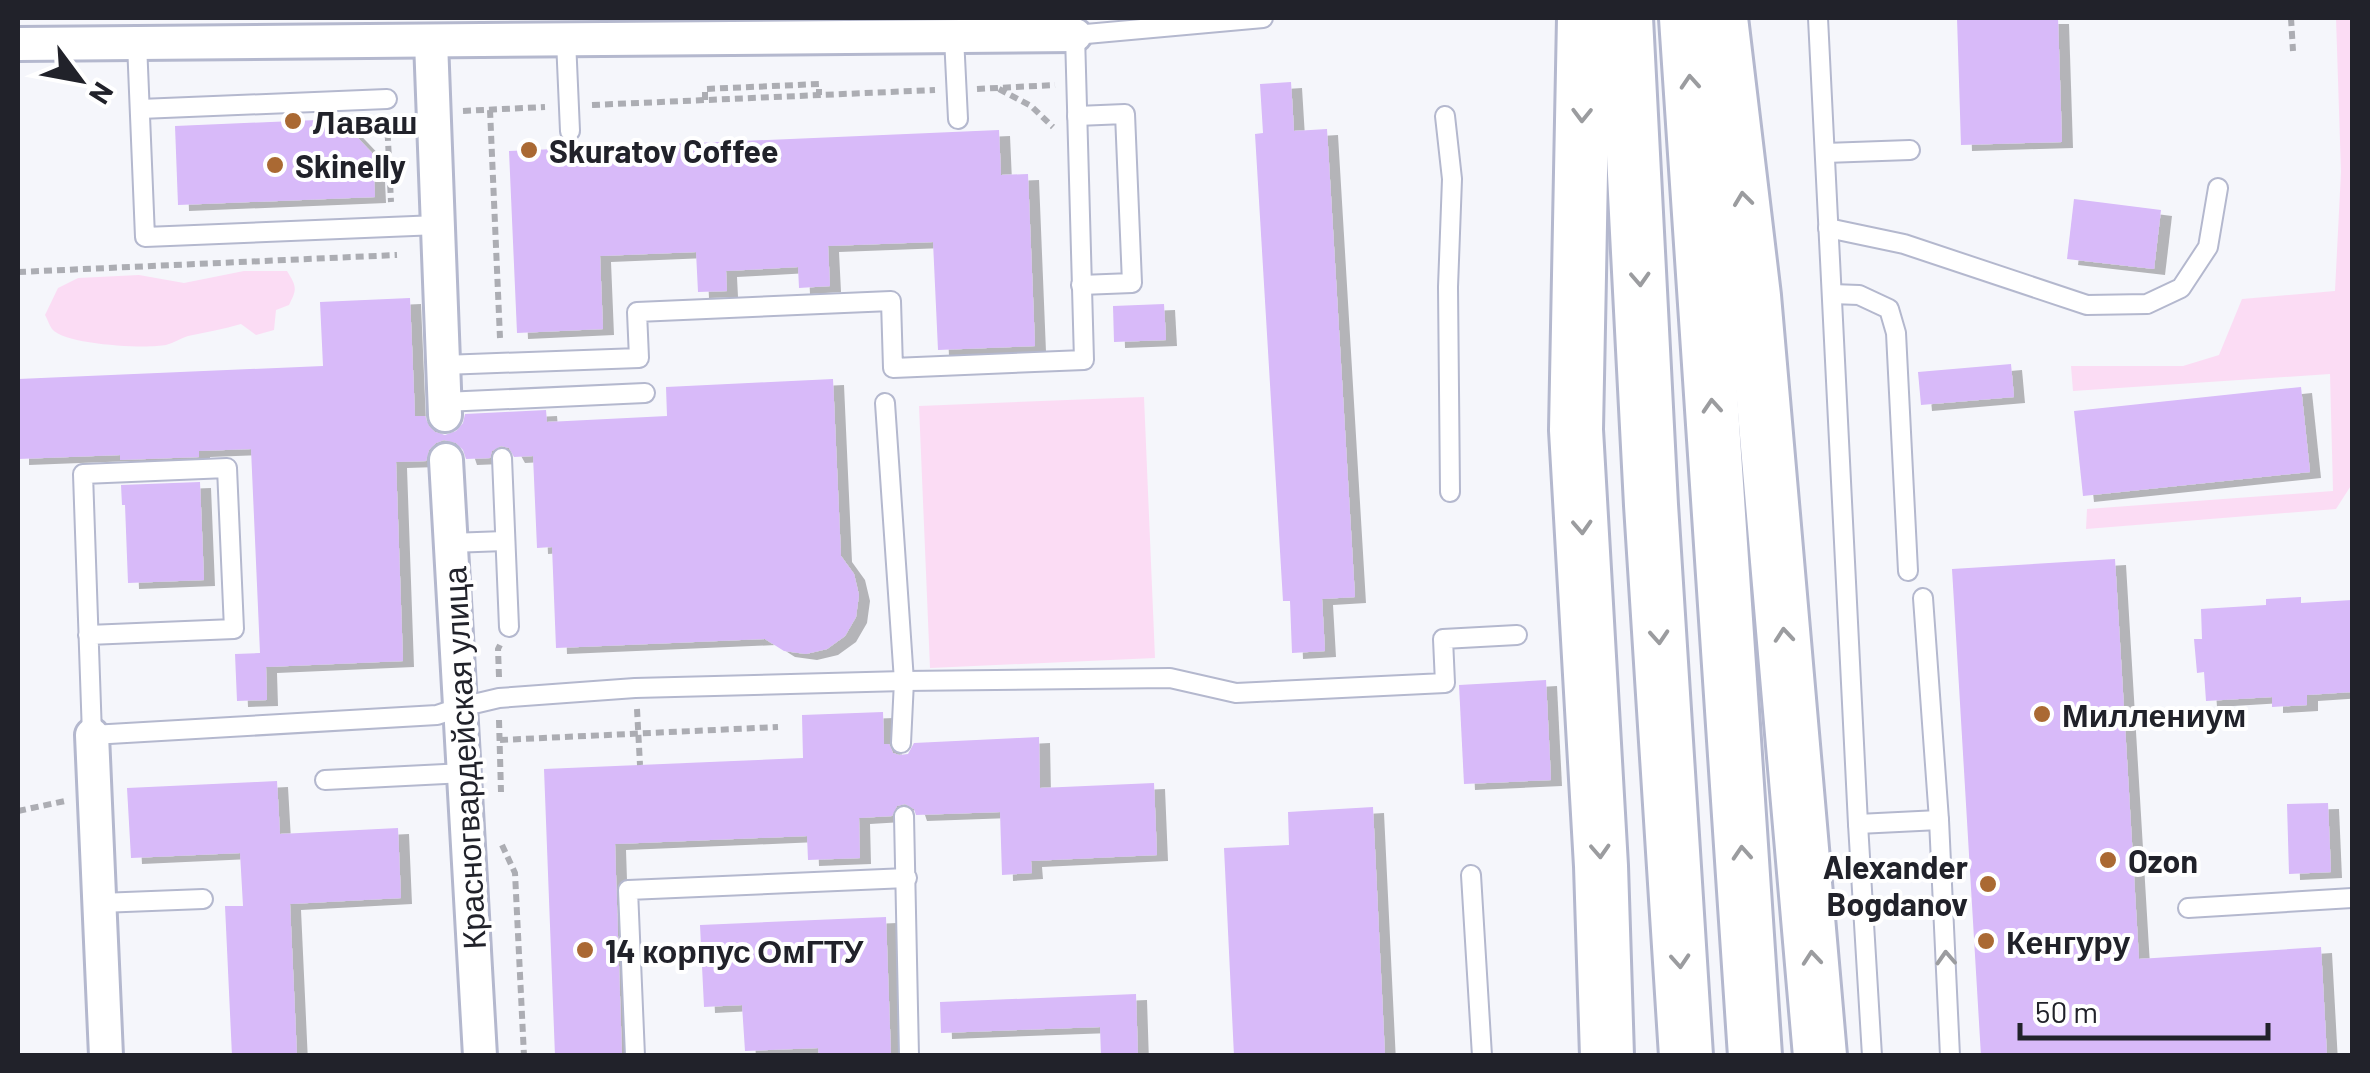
<svg xmlns="http://www.w3.org/2000/svg" width="2370" height="1073" viewBox="0 0 2370 1073" font-family="Barlow,sans-serif">
<style>
.green{fill:#fbdcf4}
.building{fill:#d8baf9;filter:url(#shadow)}
.lines{fill:none;stroke-linecap:round;stroke-linejoin:round}
.lane-casing{stroke:#b4b8ce;stroke-width:22}
.street-casing{stroke:#b4b8ce;stroke-width:38}
.primary-casing{stroke:#b4b8ce;stroke-width:58}
.path{stroke:#acadb3;stroke-width:6;stroke-dasharray:8 5;stroke-linecap:butt}
.lane{stroke:#fff;stroke-width:18}
.street{stroke:#fff;stroke-width:32}
.primary{stroke:#fff;stroke-width:52}
.oneway{stroke:#9b9c9f}
.poi-dot{fill:#aa6933;stroke:#fff;stroke-width:4}
.labels{text-anchor:middle;dominant-baseline:central;stroke-width:8;stroke-linejoin:round;paint-order:stroke}
.poi-label{font-size:32px;font-weight:bold;fill:#21222a;stroke:#fff;text-anchor:start}
.street-label{font-size:32px;fill:#21222a;stroke:#fff}
</style>
<defs>
<filter id="shadow"><feDropShadow dx="11" dy="6" stdDeviation="0" flood-color="#0004"/></filter>
</defs>
<rect width="100%" height="100%" fill="#f5f6fb"/>
<!-- green -->
<g class="green">
<path d="M2336,18H2352V484L2336,509L2086,529L2087,509L2333,491L2330,374L2073,391L2071,366H2183L2219,355L2242,299L2335,291L2341,172Z"/>
<path d="M244,271H287C297,287 297,289 289,305L276,310L274,330L256,335L241,324C224,329 206,332 188,336C181,338 174,343 166,345C146,349 65,345 52,329C49,325 48,320 45,315L58,288L78,278L139,275L184,283Z"/>
<path d="M1144,397L1155,658L930,668L919,406Z"/>
</g>
<!-- building -->
<g class="building">
<path d="M1957,18H2058L2062,142L1961,145Z"/>
<path d="M1291,82L1294,131L1327,129L1355,597L1322,599L1325,651L1292,653L1290,601H1283L1255,134L1263,133L1260,84Z"/>
<path d="M340,119L373,154L375,197L178,205L175,126Z"/>
<path d="M999,130L1001,175L1028,174L1035,346L938,350L933,242L828,246L830,286L799,288L798,267L726,271L727,291L698,292L696,252L600,256L603,329L517,333L509,151Z"/>
<path d="M2074,199L2161,210L2154,269L2067,259Z"/>
<path d="M410,298L415,416H425L429,426L435,432L445,435L456,431L463,423L465,414L546,410L547,422L667,416L666,387L833,379L841,556L854,574L859,595L856,617L845,636L827,649L806,654L784,651L765,639L556,648L552,547L537,548L533,456L514,457L509,448L501,446L492,451L490,458L466,459L463,450L456,443L444,440L436,443L429,450L426,461L396,462L403,661L266,667L267,700L237,701L235,654L260,653L251,449L199,451V457L120,460V455L18,459V379L323,366L320,302Z"/>
<path d="M1164,304L1166,340L1114,342L1113,306Z"/>
<path d="M2011,364L2014,397L1921,405L1918,372Z"/>
<path d="M2301,387L2310,472L2083,496L2074,411Z"/>
<path d="M200,482L204,580L128,583L125,505H122L121,485Z"/>
<path d="M2115,559L2139,959L2321,947L2327,1056H1981L1952,569Z"/>
<path d="M2301,597V603L2352,600V692L2307,695V705L2272,707V697L2206,701L2204,672L2197,673L2194,639H2202L2201,609L2266,605V599Z"/>
<path d="M1546,680L1551,780L1464,784L1459,685Z"/>
<path d="M883,712L884,744H889L893,753L899,755L908,754L914,743L1039,737L1040,788L1154,783L1157,855L1031,861L1032,873L1002,875L1000,812L916,815L914,809L905,804L897,806L892,816L859,818L860,858L808,860L807,836L615,844L622,1056H555L544,769L803,758L802,715Z"/>
<path d="M277,781L280,834L398,828L401,898L290,904L297,1056H232L225,906H243L240,853L131,858L127,788Z"/>
<path d="M2328,803L2331,872L2289,874L2287,804Z"/>
<path d="M1373,807L1385,1056H1300L1299,1053L1234,1056L1224,848L1289,845L1288,812Z"/>
<path d="M886,917L891,1056H819L818,1048L745,1051L742,1005L704,1007L700,925Z"/>
<path d="M1136,994L1138,1056H1101L1100,1027L941,1033L940,1002Z"/>
</g>
<g class="lines">
<defs>
<g id="lane">
<path d="M1818,18L1858,824L1872,1056"/>
<path d="M954,37L958,119"/>
<path d="M566,40L570,131"/>
<path d="M137,43L145,237L438,225"/>
<path d="M140,109L387,99"/>
<path d="M1077,116L1125,114L1132,283L1081,285"/>
<path d="M1445,116L1452,179L1448,287L1450,492"/>
<path d="M1825,153L1910,150"/>
<path d="M1828,228L1904,244L2087,305L2147,304L2181,288L2208,247L2218,188"/>
<path d="M1832,294L1859,295L1889,309L1896,333L1908,571"/>
<path d="M443,365L639,358L637,312L891,301L893,368L1084,360L1075,35L1263,18"/>
<path d="M444,402L645,393"/>
<path d="M885,403L904,681L901,743"/>
<path d="M502,458L509,627"/>
<path d="M450,543L505,541"/>
<path d="M1923,598L1939,820L1950,1056"/>
<path d="M88,635L234,629L227,468L83,474L92,735L437,715L461,707L499,698L635,688L904,681L1170,678L1236,693L1445,683L1443,639L1517,635"/>
<path d="M325,780L465,773"/>
<path d="M904,816L909,1056"/>
<path d="M1858,824L1939,820"/>
<path d="M1471,875L1482,1056"/>
<path d="M100,903L203,899"/>
<path d="M2188,908L2352,898"/>
<path d="M635,1056L628,890L907,878"/>
</g>
<g id="street">
<path d="M431,41L445,415"/>
<path d="M18,44L1075,35"/>
<path d="M446,460L480,1056"/>
<path d="M92,735L106,1056"/>
</g>
<g id="primary">
<path d="M1584,18L1576,430L1601,866L1607,1056"/>
<path d="M1626,18L1651,505L1686,1056"/>
<path d="M1686,18L1755,1056"/>
<path d="M1721,18L1754,296L1820,1056"/>
</g>
</defs>
<!-- lane casing -->
<use href="#lane" class="lane-casing"/>
<!-- street casing -->
<use href="#street" class="street-casing"/>
<!-- primary casing -->
<use href="#primary" class="primary-casing"/>
<!-- path -->
<g class="path">
<path d="M2291,18L2293,51"/>
<path d="M977,89L1055,85"/>
<path d="M999,89L1031,106L1053,127"/>
<path d="M705,100V89L819,84V95"/>
<path d="M592,105L935,90"/>
<path d="M490,110L500,338"/>
<path d="M463,111L545,107"/>
<path d="M387,120L391,202"/>
<path d="M18,272L397,255"/>
<path d="M499,677L498,649L500,645"/>
<path d="M637,709L640,765"/>
<path d="M499,720L501,792"/>
<path d="M500,740L778,727"/>
<path d="M18,811L65,801"/>
<path d="M502,845L515,873L524,1056"/>
</g>
<!-- lane -->
<use href="#lane" class="lane"/>
<!-- street -->
<use href="#street" class="street"/>
<!-- primary -->
<use href="#primary" class="primary"/>
</g>
<!-- one-way arrows -->
<defs><path id="oneway-chevron" d="M-2-3.5L2.5 0L-2 3.5" fill="none" stroke-width="1.6" stroke-linecap="round" stroke-linejoin="round" transform="scale(2.5)"/></defs>
<g class="oneway">
<use href="#oneway-chevron" transform="translate(1690 82) rotate(-94)"/>
<use href="#oneway-chevron" transform="translate(1582 115) rotate(91)"/>
<use href="#oneway-chevron" transform="translate(1743 199) rotate(-97)"/>
<use href="#oneway-chevron" transform="translate(1640 279) rotate(87)"/>
<use href="#oneway-chevron" transform="translate(1712 406) rotate(-94)"/>
<use href="#oneway-chevron" transform="translate(1582 527) rotate(87)"/>
<use href="#oneway-chevron" transform="translate(1784 635) rotate(-95)"/>
<use href="#oneway-chevron" transform="translate(1659 637) rotate(86)"/>
<use href="#oneway-chevron" transform="translate(1600 851) rotate(87)"/>
<use href="#oneway-chevron" transform="translate(1742 853) rotate(-94)"/>
<use href="#oneway-chevron" transform="translate(1812 958) rotate(-95)"/>
<use href="#oneway-chevron" transform="translate(1946 958) rotate(-93)"/>
<use href="#oneway-chevron" transform="translate(1680 961) rotate(86)"/>
</g>
<!-- markers -->
<g class="poi-dot">
<circle cx="293" cy="121" r="10"/>
<circle cx="529" cy="150" r="10"/>
<circle cx="275" cy="165" r="10"/>
<circle cx="2042" cy="714" r="10"/>
<circle cx="2108" cy="860" r="10"/>
<circle cx="1988" cy="884" r="10"/>
<circle cx="1986" cy="941" r="10"/>
<circle cx="585" cy="950" r="10"/>
</g>
<g class="labels">
<!-- poi labels -->
<g class="poi-label">
<text x="313" y="121">Лаваш</text>
<text x="549" y="150">Skuratov Coffee</text>
<text x="295" y="165">Skinelly</text>
<text x="2062" y="714">Миллениум</text>
<text x="2128" y="860">Ozon</text>
<text x="1968" y="866" text-anchor="end">Alexander<tspan x="1968" dy="37">Bogdanov</tspan></text>
<text x="2006" y="941">Кенгуру</text>
<text x="605" y="950">14 корпус ОмГТУ</text>
</g>
<!-- street labels -->
<g class="street-label">
<text transform="translate(463 758) rotate(-93)">Красногвардейская улица</text>
</g>
</g>
<!-- border -->
<rect width="2370" height="1073" fill="none" stroke="#21222a" stroke-width="40"/>
<!-- north arrow -->
<g transform="translate(80 80) rotate(122)" stroke="#ffffff" stroke-width="8" paint-order="stroke">
<path d="M0-8L18 38L0 25L-18 38Z" fill="#21222a"/>
<text y="-15" font-size="28" font-weight="bold" text-anchor="middle" fill="#21222a">N</text>
</g>
<!-- scale -->
<path d="M2020 1023v15h248v-15" fill="none" stroke="#21222a" stroke-width="5"/>
<text x="2035" y="1023" font-size="30" fill="#21222a" stroke="#ffffff" stroke-width="8" paint-order="stroke">50 m</text>
</svg>
